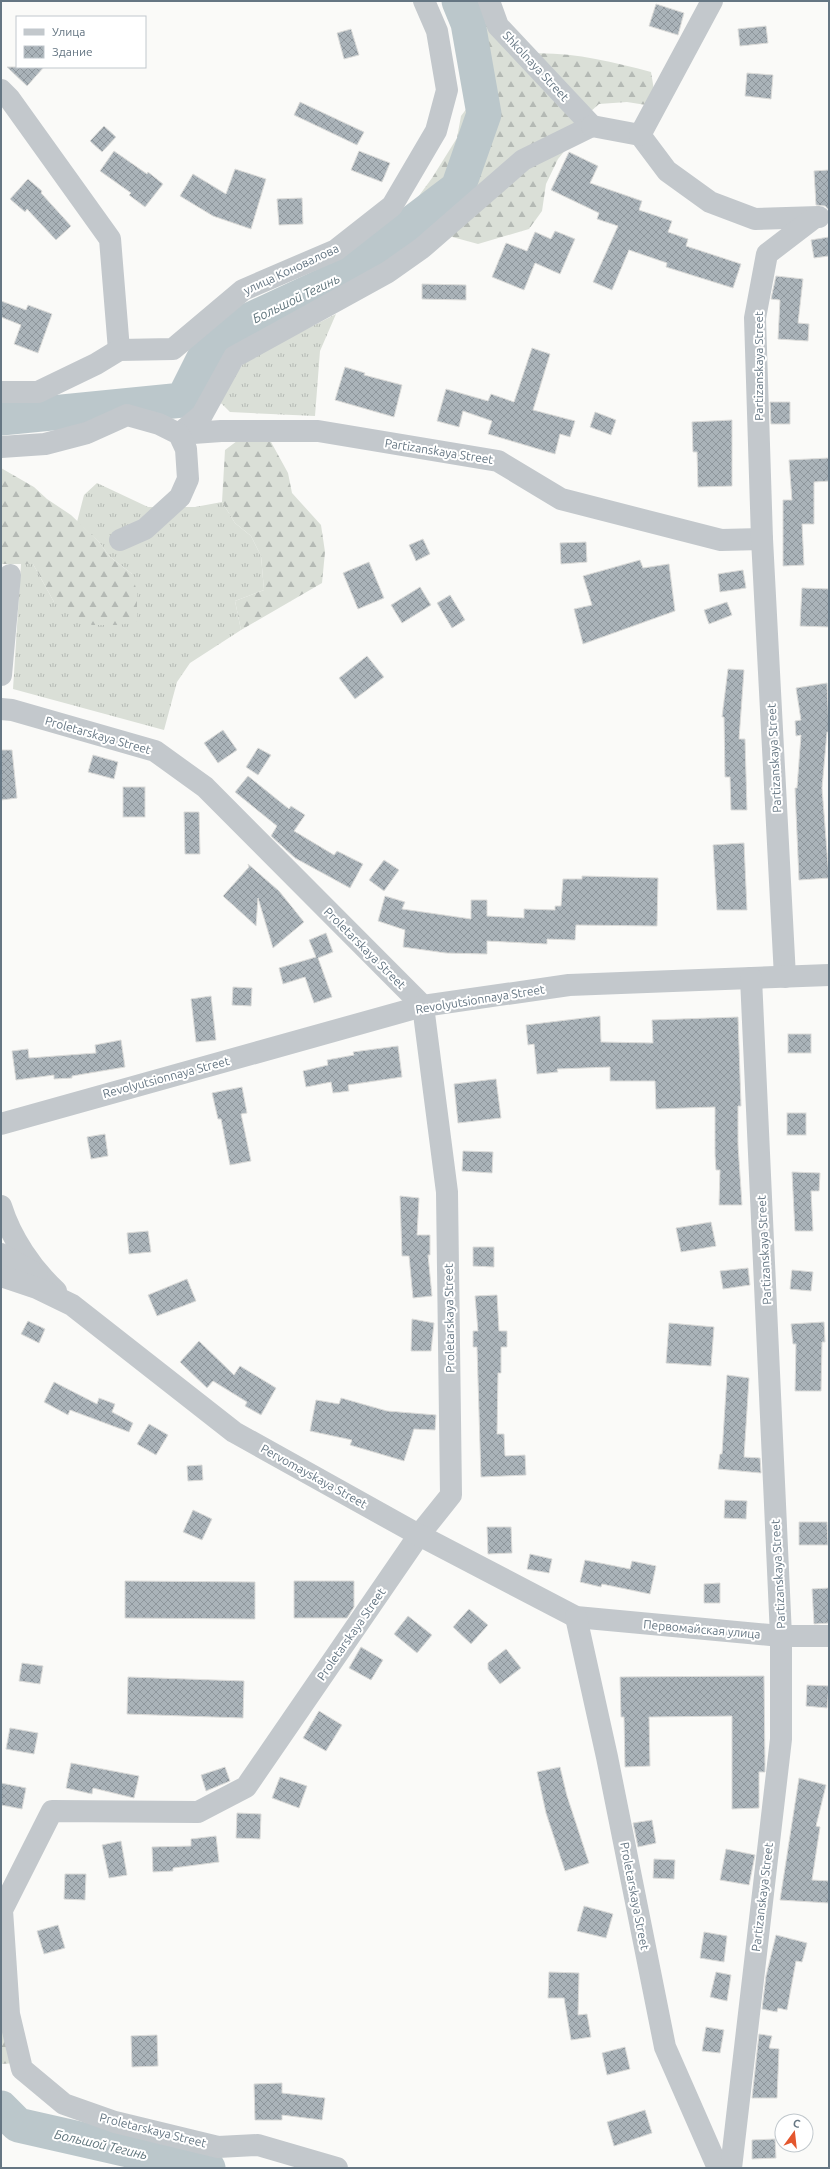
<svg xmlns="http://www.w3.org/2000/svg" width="830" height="2169" viewBox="0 0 830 2169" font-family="Ubuntu,sans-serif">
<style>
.grass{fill:url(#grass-tufts)}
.forest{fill:url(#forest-firs)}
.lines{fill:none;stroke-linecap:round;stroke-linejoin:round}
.river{stroke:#bbc7cb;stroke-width:35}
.building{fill:url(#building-cross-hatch);stroke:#dcdcda}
.minor{stroke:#c3c8cc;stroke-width:22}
.labels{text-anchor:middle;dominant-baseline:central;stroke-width:4;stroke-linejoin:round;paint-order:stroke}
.street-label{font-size:12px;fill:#657683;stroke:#fff}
.water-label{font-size:13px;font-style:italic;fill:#60757c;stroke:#fff}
</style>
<defs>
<pattern id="grass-tufts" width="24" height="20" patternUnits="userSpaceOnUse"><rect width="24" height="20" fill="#dadfd7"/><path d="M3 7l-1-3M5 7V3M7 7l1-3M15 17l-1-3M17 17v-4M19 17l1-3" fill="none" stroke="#b4b9b4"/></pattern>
<pattern id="forest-firs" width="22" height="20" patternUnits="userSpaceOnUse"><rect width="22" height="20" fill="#dadfd7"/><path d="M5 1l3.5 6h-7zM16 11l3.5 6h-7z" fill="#b4b9b4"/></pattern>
<pattern id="building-cross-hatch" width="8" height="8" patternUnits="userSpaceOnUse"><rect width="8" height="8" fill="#aab3b9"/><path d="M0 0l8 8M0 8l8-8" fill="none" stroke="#8e969c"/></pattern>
</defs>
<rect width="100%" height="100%" fill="#fafaf8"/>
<!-- grass -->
<g class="grass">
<path d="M336,314L320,351L315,416L230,412L221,403L222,393L246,360Z"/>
<path d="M97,483L148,507H195L222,502L235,523L251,536L261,556L264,590L235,601L241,630L190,663L177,682L164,730L13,689L21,564H33L54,602L132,574L109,556L99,542L77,522L84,495Z"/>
</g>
<!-- forest -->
<g class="forest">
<path d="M448,1H482L512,55C560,49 605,60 651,72L654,90L646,105L627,102L599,104L579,122L571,143L558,159L546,184L542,211L529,229L478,244L423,229L407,212L432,178L457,138L461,116L470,104L464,46Z"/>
<path d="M237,441L271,442L288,473L292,493L321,525L325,552L322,583L241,630L235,601L264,590L261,556L251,536L235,523L222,502L225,450Z"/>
<path d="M1,468L34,487L47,499L71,515L99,542L109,556L132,574L137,592V621L119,625H92L54,602L33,564H1Z"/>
<path d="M1,2021L17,2063L1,2064Z"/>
</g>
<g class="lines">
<!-- river -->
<g class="river">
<path d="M1,418L183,400L215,336L338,279L458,188L484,114L468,23L459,1"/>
<path d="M1,2108L18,2125L208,2168"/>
</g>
</g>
<!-- building -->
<g class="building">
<path d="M656,4L684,13L678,35L649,26Z"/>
<path d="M766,26L768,43L740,46L738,29Z"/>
<path d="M351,29L359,55L344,59L337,33Z"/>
<path d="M7,67H44L27,86Z"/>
<path d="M747,73L773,75L771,99L745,96Z"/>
<path d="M300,102L364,132L357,145L294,115Z"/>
<path d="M104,126L116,137L102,152L90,141Z"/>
<path d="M114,151L147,174L148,172L163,184L145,207L129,195L131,193L100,171Z"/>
<path d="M359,151L390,163L382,182L351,170Z"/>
<path d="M569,152L598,166L590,183L642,201L639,210L672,221L668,232L688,239L686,246L741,264L733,288L666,267L667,263L629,250L612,290L593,282L618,226L597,219L599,213L551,190Z"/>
<path d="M235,169L266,179L251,229L213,216L180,196L193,174L226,194Z"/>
<path d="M829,170V210L825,206L816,205L814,171Z"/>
<path d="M28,179L42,191L41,193L71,226L56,240L27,209L25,212L10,199Z"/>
<path d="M302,198L303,224L279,225L277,199Z"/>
<path d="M555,231L575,239L560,274L535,263L524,290L492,277L506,243L527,251L535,232L551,239Z"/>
<path d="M829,237V256L814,258L811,240Z"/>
<path d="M776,276L803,279L798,323L809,324L808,341L778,339L780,300L771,299Z"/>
<path d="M422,284L466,285V300L422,299Z"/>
<path d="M1,301L26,310L28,305L52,314L38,353L14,344L21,325L1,317Z"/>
<path d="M532,348L550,354L533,410L575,421L570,437L560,434L555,454L488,434L492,421L463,411L459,427L437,421L446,389L488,401L491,394L514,402Z"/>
<path d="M345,367L365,373L364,375L402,385L394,417L335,400Z"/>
<path d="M770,402H790V424H771Z"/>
<path d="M595,412L616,420L611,435L590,427Z"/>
<path d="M732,420V486L698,487L697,452H693L692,422Z"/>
<path d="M829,458V481L814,482V524H802L804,565L783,566V500H792L789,460Z"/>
<path d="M423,539L430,554L416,561L409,545Z"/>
<path d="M586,542L587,562L561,564L560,543Z"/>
<path d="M640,560L643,568L669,564L675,611L583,644L574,609L592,605L583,576Z"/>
<path d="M369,562L384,598L358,609L343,573Z"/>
<path d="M743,570L746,588L720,592L718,574Z"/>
<path d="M420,587L431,605L402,623L391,605Z"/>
<path d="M802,588L829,589V627L800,626Z"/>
<path d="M450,595L465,620L452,628L437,603Z"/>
<path d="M727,602L732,615L709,624L704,610Z"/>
<path d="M367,656L384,677L355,699L339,678Z"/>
<path d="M728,669L744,670L739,739H745L747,810H731L730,777H725L724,717H722Z"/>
<path d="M827,683L829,732H827L822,788L829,878L799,880L795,788H797L801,735L796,736L795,721L801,720L796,688Z"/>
<path d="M223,730L237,750L218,763L204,743Z"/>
<path d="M258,748L271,755L258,775L246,767Z"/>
<path d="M1,750H12L17,798L1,800Z"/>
<path d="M93,755L118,762L114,779L88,772Z"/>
<path d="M248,776L289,809L291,806L305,815L294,831L334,855L337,851L363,864L350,888L295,858L271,836L277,826L235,792Z"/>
<rect x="123" y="787" width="22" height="30"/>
<path d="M184,812H199L200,854H185Z"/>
<path d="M744,843L747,910H717L713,845Z"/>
<path d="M384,860L399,870L384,891L369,880Z"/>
<path d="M248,864L279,891L304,922L273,948L258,898L256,926L223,896L249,867Z"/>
<path d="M582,876L658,878L657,926L576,925L575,940L547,939V944L487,941V954L446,953L403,947L405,930L378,921L385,896L405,902L402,909L471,919V900H487V916L524,918V909L555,910V906H561L563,879H582Z"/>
<path d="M326,933L333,952L318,958L332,997L314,1003L305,977L283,984L279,968L316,957L309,940Z"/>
<path d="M233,987L252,988L251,1006L232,1005Z"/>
<path d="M211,996L216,1040L196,1042L191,999Z"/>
<path d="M600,1016L601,1042L653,1043L652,1020L738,1017L741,1106H738V1145L742,1205H719L720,1170H716L715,1154V1107L656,1109L655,1081H610V1067L557,1069L558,1072L537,1074L534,1044L528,1045L526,1025Z"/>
<rect x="788" y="1034" width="23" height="19"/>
<path d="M121,1040L125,1067L72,1076V1078L54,1079V1075L16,1080L12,1051L28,1049L29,1058L96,1053L95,1045Z"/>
<path d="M398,1046L402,1077L348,1085L349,1091L333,1093L331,1082L306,1087L303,1071L328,1065L327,1060L354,1055L353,1052Z"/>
<path d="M496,1079L501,1118L458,1123L454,1084Z"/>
<path d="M242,1087L247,1113L241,1114L251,1161L230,1165L221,1119H218L212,1093Z"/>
<rect x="787" y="1113" width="19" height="22"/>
<path d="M105,1134L108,1156L91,1159L87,1137Z"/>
<path d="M463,1151L493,1152L492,1173L462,1171Z"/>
<path d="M792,1172L820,1173L819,1191H811L813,1231H795Z"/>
<path d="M400,1196L419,1198L417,1235H430V1255H428L432,1296L413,1298L409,1256H402Z"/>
<path d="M711,1222L716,1246L681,1252L676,1228Z"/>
<path d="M148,1231L151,1252L129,1254L127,1233Z"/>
<path d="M473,1247H494V1267L473,1266Z"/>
<path d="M748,1268L750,1285L723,1289L720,1271Z"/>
<path d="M792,1270L813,1272L811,1291L790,1289Z"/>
<path d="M187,1279L196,1301L157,1316L148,1295Z"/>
<path d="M497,1295L499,1331H507V1347H501V1373H498L497,1434H504L505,1456L525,1455L526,1475L481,1477L477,1347H473V1331H478L475,1296Z"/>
<path d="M412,1319L434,1323L431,1351H411Z"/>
<path d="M28,1321L45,1329L39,1343L21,1334Z"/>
<path d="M824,1322L825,1342H822L821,1391H795L796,1344H793L791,1324Z"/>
<path d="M669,1323L714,1327L711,1366L666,1363Z"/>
<path d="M199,1341L234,1375L240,1366L276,1388L261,1415L245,1406L247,1402L213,1381L207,1388L180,1362Z"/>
<path d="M727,1375L749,1378L744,1457L760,1458L761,1473L718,1469L720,1454H722Z"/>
<path d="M54,1382L97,1404L99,1398L115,1404L112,1412L133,1423L129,1432L70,1410L68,1415L44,1402Z"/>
<path d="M341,1398L387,1411L436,1415L435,1430L414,1429L404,1461L350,1445L352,1440L310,1431L316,1400L339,1404Z"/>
<path d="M149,1424L168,1435L156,1455L137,1444Z"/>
<path d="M202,1465L203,1480L188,1481L187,1466Z"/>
<path d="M725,1500L747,1501L746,1519L724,1518Z"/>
<path d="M193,1510L212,1519L202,1540L183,1532Z"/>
<path d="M799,1522H827L828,1545H799Z"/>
<path d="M487,1527H511L512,1553L488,1554Z"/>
<path d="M530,1554L552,1559L549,1573L527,1569Z"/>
<path d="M585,1560L630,1569L632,1561L656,1566L650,1594L602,1584L601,1587L580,1582Z"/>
<path d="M125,1581L255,1582V1619L125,1618Z"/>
<path d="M294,1581H354V1607L347,1618H294Z"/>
<path d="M720,1583V1603H704V1584Z"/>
<path d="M829,1588V1623L814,1624L812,1589Z"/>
<path d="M469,1609L488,1625L471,1644L453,1627Z"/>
<path d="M408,1616L432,1635L417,1653L394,1634Z"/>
<path d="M361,1647L383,1660L371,1680L349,1668Z"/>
<path d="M506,1649L521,1668L500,1684L488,1669V1663Z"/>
<path d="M22,1663L43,1666L40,1684L19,1681Z"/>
<path d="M764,1676L765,1766V1772H759V1808L732,1809V1716L649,1717L650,1766L625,1767L624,1717H621L620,1677Z"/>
<path d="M128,1677L244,1681L243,1718L127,1714Z"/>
<path d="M807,1685L829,1686L827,1708L806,1706Z"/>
<path d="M319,1711L342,1725L326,1751L303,1738Z"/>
<path d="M10,1728L38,1733L34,1754L6,1749Z"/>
<path d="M71,1763L139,1776L134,1798L93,1788L92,1794L66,1788Z"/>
<path d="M225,1767L230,1781L206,1791L201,1775Z"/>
<path d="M560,1767L567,1796L589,1863L565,1871L546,1813L537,1772Z"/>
<path d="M280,1777L307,1786L299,1808L272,1798Z"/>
<path d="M799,1778L826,1785L816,1826L820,1827L812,1880L829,1881V1903L780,1900Z"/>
<path d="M1,1783L26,1788L22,1809L1,1805Z"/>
<path d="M237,1813L261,1814L260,1839L236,1838Z"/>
<path d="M652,1820L656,1843L638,1847L633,1823Z"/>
<path d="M216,1836L219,1862L173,1868V1871L153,1872L152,1847L191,1846V1839Z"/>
<path d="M121,1841L127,1875L109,1878L102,1845Z"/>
<path d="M726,1849L755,1855L749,1885L720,1880Z"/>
<path d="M654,1859L675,1860L674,1879L653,1878Z"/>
<path d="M65,1874H86L85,1900L64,1899Z"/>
<path d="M584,1906L613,1914L606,1938L577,1931Z"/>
<path d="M58,1925L65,1948L44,1954L37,1931Z"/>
<path d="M704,1932L727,1936L724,1962L700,1958Z"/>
<path d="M776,1935L807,1943L802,1962L796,1961L787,2010L778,2008L777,2012L762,2009L766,1976Z"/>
<path d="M549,1972L579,1973L578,2015L587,2014L591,2037L571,2040L564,1998H548Z"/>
<path d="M716,1972L731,1975L727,2001L710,1997Z"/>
<path d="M706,2027L724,2030L720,2053L702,2051Z"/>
<path d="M759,2034L772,2036L769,2048L779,2049L777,2098H752Z"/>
<path d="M157,2035L158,2066L132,2067L131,2036Z"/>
<path d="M625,2047L630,2069L607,2075L602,2053Z"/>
<path d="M282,2083V2093L325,2098L322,2120L282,2115V2120H255L254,2084Z"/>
<path d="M645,2110L652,2133L614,2146L607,2122Z"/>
<path d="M775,2139L776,2158L752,2159V2140Z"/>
</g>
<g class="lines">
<!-- minor -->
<g class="minor">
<path d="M489,1L498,26L592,126"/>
<path d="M1,90L9,98L110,239L119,350"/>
<path d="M592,126L523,160L422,248L388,272L234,357L202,415L179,434L221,431H318L498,461L561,499L721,540L762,539"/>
<path d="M592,126L640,135L667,171L710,202L755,219L819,217"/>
<path d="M640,135L712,1"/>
<path d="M1,392H38L96,364L119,350L173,349L243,290L336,250L392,206L436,131L447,90L437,31L424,1"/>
<path d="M1,447L45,444L87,433L127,415L159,424L179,434L186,449L188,479L180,497L145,529L120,540"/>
<path d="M1,675L10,575"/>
<path d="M1,709L12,710L155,751L205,787L423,1006L447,1192L451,1495L419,1535L246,1787L198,1812L52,1811L2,1910L9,2014L22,2069L64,2104L115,2122L218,2147L258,2145L337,2168"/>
<path d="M785,977L762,539L755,318L767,254L814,218"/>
<path d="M1,1124L423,1006L569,985L829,975"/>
<path d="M1,1206C11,1238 32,1269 56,1291"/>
<path d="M1,1254L37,1274"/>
<path d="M1,1276L37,1288L72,1305L234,1432L419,1535L576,1617L781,1636H829"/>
<path d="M576,1617L607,1757L665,2047L718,2168"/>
<path d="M731,2168L781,1739V1636L751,978"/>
</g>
</g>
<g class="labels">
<!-- street labels -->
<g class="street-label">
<text transform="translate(536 66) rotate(47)">Shkolnaya Street</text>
<text transform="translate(291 269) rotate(-25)">улица Коновалова</text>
<text transform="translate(758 366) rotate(-90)">Partizanskaya Street</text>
<text transform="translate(439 451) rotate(9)">Partizanskaya Street</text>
<text transform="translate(98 735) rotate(16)">Proletarskaya Street</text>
<text transform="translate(774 758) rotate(-93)">Partizanskaya Street</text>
<text transform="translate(365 948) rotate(45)">Proletarskaya Street</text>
<text transform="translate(480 999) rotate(-9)">Revolyutsionnaya Street</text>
<text transform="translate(166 1077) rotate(-15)">Revolyutsionnaya Street</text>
<text transform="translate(764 1250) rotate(-93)">Partizanskaya Street</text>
<text transform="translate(449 1318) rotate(-91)">Proletarskaya Street</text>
<text transform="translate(314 1476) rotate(29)">Pervomayskaya Street</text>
<text transform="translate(778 1574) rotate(-93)">Partizanskaya Street</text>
<text transform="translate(702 1629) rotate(5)">Первомайская улица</text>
<text transform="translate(351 1634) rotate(-55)">Proletarskaya Street</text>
<text transform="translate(635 1896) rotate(79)">Proletarskaya Street</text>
<text transform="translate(762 1897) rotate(-83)">Partizanskaya Street</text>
<text transform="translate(153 2130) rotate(14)">Proletarskaya Street</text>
</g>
<!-- water labels -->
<g class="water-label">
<text transform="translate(296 298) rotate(-26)">Большой Тегинь</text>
<text transform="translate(101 2144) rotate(13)">Большой Тегинь</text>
</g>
</g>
<!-- border -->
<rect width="830" height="2169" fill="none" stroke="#657683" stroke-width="4"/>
<!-- legend -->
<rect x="16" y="16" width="130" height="52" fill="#ffffff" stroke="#c1c8cd"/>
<rect x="24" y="29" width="20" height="6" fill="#c3c8cc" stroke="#c1c8cd"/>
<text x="52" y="36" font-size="12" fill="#657683">Улица</text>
<rect x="24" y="46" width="20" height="12" fill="url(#building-cross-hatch)" stroke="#c1c8cd"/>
<text x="52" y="56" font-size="12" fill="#657683">Здание</text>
<!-- north arrow -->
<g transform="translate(794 2133) rotate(15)"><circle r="19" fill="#ffffff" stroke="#c1c8cd"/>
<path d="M0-3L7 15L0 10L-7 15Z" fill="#e4572e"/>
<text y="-6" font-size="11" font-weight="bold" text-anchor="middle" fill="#657683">С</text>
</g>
</svg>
